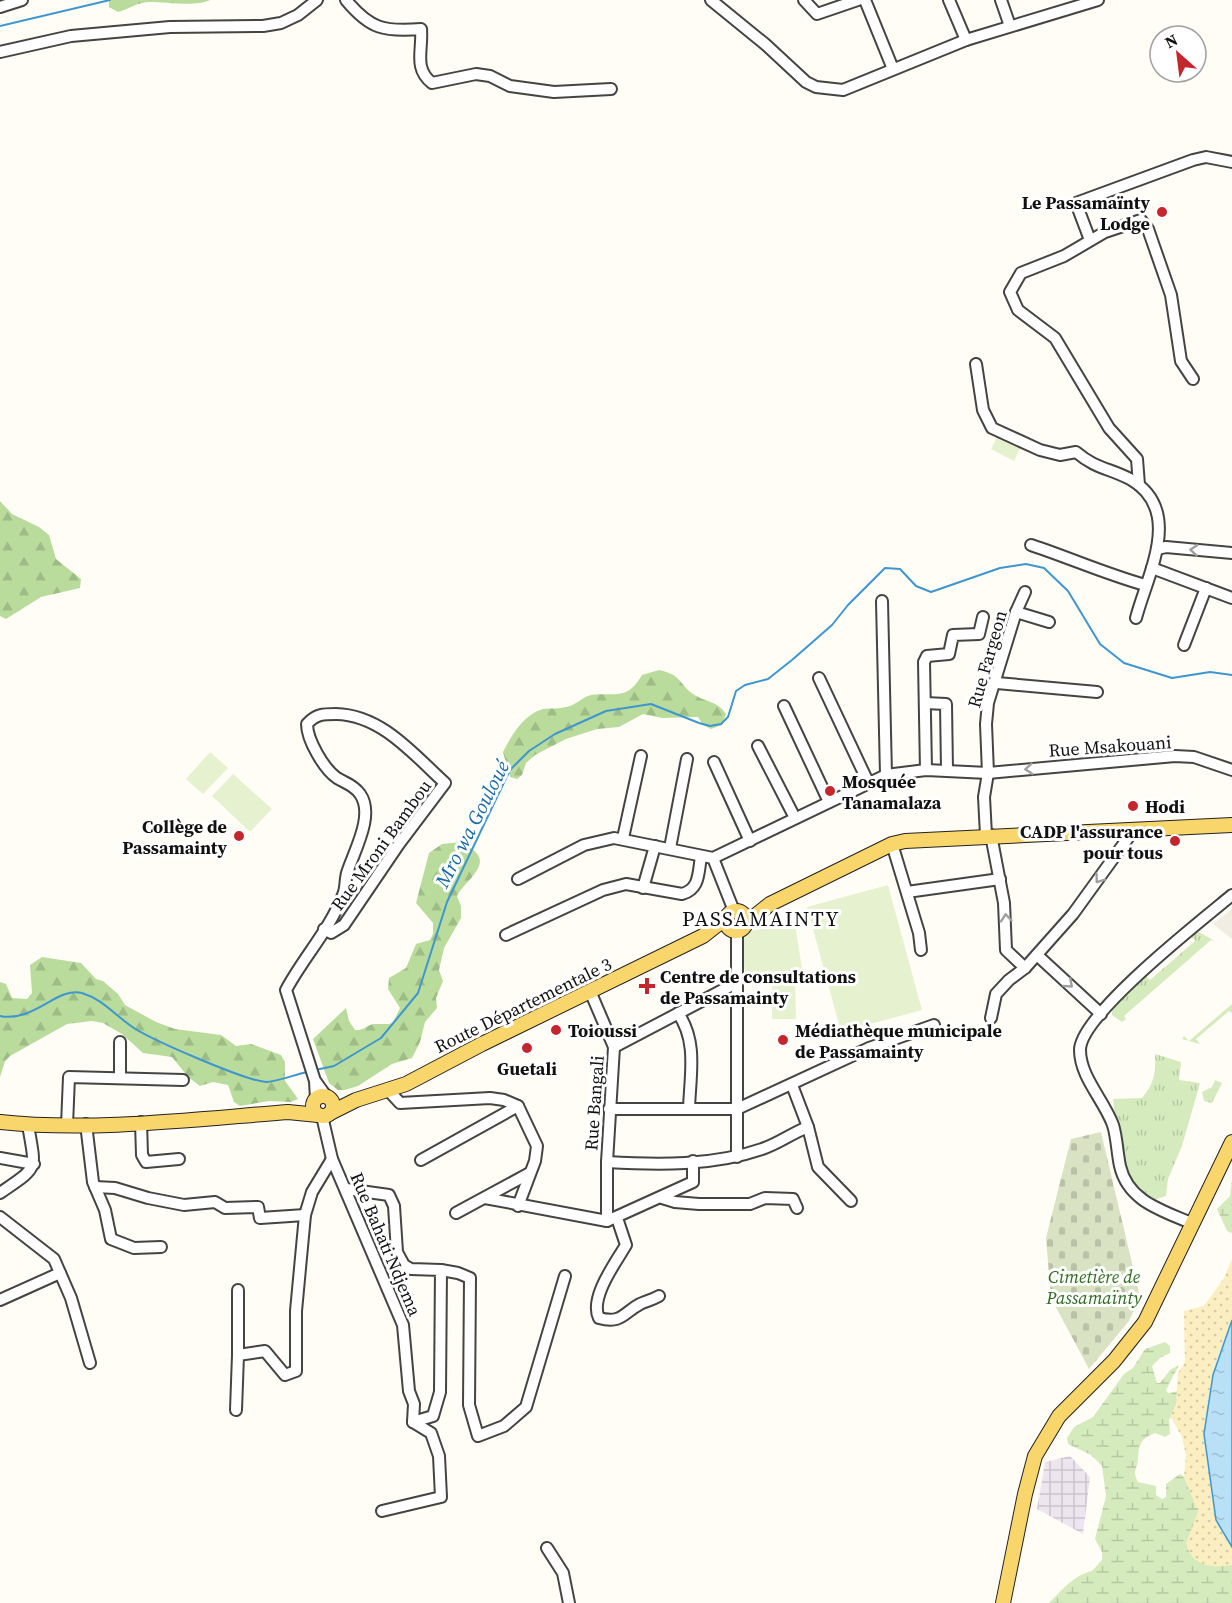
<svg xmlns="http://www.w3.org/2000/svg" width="1232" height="1603" viewBox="0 0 1232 1603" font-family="'Source Serif 4',serif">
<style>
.industrial{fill:url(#industrial-grid)}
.grass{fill:url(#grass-tufts)}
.forest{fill:url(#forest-firs)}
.wetland{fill:url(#wetland-marsh)}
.sand{fill:url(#sand-dots)}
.cemetery{fill:url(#cemetery-stones)}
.pitch{fill:#e6f2cf}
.plaza{fill:#f1ede2}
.water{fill:url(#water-ripples);stroke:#3f96cf;stroke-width:1.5}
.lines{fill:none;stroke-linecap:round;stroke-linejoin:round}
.stream{stroke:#3f96cf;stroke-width:2}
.minor-casing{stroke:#444;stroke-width:14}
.major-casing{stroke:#222;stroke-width:16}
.minor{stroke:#fff;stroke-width:10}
.major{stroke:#f9d66b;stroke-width:14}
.oneway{stroke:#a0a0a0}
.poi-dot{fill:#c4262e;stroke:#fff;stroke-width:2}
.labels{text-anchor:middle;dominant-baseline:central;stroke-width:6;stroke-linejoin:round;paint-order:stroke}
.poi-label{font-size:18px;font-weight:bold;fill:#111;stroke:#fff;text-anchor:start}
.street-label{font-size:18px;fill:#111;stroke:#fff}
.park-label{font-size:18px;font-style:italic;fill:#2f6b1f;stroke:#fff}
.water-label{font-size:20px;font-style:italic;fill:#1768a6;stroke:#fff}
.quarter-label{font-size:21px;letter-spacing:1.5px;fill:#111;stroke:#fff}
</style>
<defs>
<pattern id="industrial-grid" width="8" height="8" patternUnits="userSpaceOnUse" patternTransform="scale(1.5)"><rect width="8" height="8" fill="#eee6ef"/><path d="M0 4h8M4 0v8" fill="none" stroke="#cbc4cc"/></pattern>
<pattern id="grass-tufts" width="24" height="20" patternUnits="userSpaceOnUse" patternTransform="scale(1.5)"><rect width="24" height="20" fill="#d5ebbd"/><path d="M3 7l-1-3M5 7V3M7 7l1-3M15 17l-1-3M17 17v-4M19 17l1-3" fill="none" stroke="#b6c8a1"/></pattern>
<pattern id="forest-firs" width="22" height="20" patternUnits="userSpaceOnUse" patternTransform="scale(1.5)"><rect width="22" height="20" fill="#b9dc9c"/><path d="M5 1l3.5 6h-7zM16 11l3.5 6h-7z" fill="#9ebc85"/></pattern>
<pattern id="wetland-marsh" width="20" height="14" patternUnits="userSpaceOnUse" patternTransform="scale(1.5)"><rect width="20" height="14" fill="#d5ebbd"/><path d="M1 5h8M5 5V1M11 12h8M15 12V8" fill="none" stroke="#b6c8a1"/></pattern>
<pattern id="sand-dots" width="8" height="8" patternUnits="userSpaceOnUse" patternTransform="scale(1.5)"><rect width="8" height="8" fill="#fbeec1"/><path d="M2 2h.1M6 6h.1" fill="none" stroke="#d6cba5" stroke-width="1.8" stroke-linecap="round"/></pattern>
<pattern id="cemetery-stones" width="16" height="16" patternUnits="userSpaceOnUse" patternTransform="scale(1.5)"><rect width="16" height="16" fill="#d9e3c4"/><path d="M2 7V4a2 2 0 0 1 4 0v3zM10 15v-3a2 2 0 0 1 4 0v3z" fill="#b9c2a7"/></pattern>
<pattern id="water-ripples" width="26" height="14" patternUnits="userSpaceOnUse" patternTransform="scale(1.5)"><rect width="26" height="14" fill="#b9e0f7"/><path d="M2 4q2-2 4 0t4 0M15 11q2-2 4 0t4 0" fill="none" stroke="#9ebfd3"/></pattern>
</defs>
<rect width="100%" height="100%" fill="#fffdf5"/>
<!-- industrial -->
<path class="industrial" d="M1070,1456L1090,1477L1083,1534L1037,1509L1045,1462Z"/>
<!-- grass -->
<g class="grass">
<path d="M1197,931L1215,941L1211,940L1124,1016L1126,1019L1122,1022L1112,1015V1009L1146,976L1150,980L1195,941L1191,936Z"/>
<path d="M1232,1004V1013L1229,1011L1196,1039L1200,1044L1182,1039L1184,1036L1189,1041Z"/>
<path d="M1155,1054L1181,1062L1179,1080L1200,1083L1182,1146L1168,1179L1166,1196L1154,1200C1148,1197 1142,1195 1138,1191C1121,1174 1116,1123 1113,1099L1142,1098C1154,1084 1156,1073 1155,1054Z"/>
<path d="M1215,1080L1222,1083L1212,1103L1204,1101L1202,1092L1212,1087Z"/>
</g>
<!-- forest -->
<g class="forest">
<path d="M109,0H210C196,7 167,2 150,2C138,2 129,9 118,12L109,7Z"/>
<path d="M0,501L12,514L39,527L49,535L56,559L81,579L80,588L41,597L6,619L0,616Z"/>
<path d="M659,670C682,675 678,683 693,694C705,702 718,701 726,714L722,725L711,729L703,725L698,717L662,718L643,714L619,727L597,729L566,739L535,755L526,763L522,775L517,779L510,777L503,752C511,736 524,714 543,709C550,708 559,709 566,707C575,706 582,697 591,695C616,692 627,701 642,675Z"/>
<path d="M462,842C468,844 468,846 473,850C493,864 464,882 457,896L461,906V918L444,948L439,970L443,981L436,998L437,1008L425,1022L420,1042L412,1058L392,1064L358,1086L345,1090H338L329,1083L313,1039L346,1008L349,1021L355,1030C363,1031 367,1025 374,1024C394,1023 390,1029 400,1008L388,989L389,978L406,968L416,944L430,940L433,934V923L416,903L429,853L442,844Z"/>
<path d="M42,957L81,963L96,979L103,981L118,994L125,1005L156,1022L175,1029L221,1035L236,1046L251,1044L281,1055L285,1062V1081L298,1099L291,1102L269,1101L240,1106L234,1102L228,1085L213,1082L200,1086L188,1077L172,1057L143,1053L122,1034L103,1023L92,1021L67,1024L10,1056L5,1061L0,1077V982L6,984L12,998L27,999L32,993L30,965Z"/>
</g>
<!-- wetland -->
<g class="wetland">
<path d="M1232,1179V1233L1227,1231L1217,1209L1230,1196Z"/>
<path d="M1165,1342L1170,1346V1353L1160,1358L1152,1366L1157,1383H1160L1170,1370L1179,1365L1166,1390L1168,1393L1179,1391L1174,1415L1169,1419L1170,1434L1165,1437L1155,1433C1139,1439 1139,1446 1138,1459C1137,1470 1132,1471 1138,1482L1156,1486V1495L1162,1499L1166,1497V1484L1180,1474L1189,1480L1232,1431V1603H1049C1063,1589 1074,1575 1092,1571L1102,1560V1552L1095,1539L1106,1496L1102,1466L1091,1455L1068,1444L1067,1438L1074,1427L1093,1417L1124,1374L1133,1368L1145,1349Z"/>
</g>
<!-- sand -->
<path class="sand" d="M1232,1259V1320L1218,1357L1208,1400L1214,1503L1223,1534L1232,1547V1565C1211,1569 1191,1565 1186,1543L1198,1512L1184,1477L1186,1455L1182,1437L1170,1416L1176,1404L1178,1373L1185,1362L1184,1311L1204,1306L1224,1278Z"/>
<!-- cemetery -->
<path class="cemetery" d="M1101,1132L1140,1297L1129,1321L1089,1369L1051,1298L1046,1238L1071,1139Z"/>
<!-- pitch -->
<g class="pitch">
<path d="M998,435L1021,446L1014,461L991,449Z"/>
<path d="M210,752L228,768L203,794L186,779Z"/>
<path d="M233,774L272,809L250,832L212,796Z"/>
<path d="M888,885L922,1010L841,1032L807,907Z"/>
<path d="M795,924L802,969L746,978L740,939L750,931Z"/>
<path d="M772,980H795L796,1019H772Z"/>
</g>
<!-- plaza -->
<path class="plaza" d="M1232,909V939L1213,924Z"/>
<!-- water -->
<path class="water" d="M1232,1320V1547L1216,1520L1204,1434L1213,1375Z"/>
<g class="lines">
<!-- stream -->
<g class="stream">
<path d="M0,26L110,0"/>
<path d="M0,1016C33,1023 58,986 82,993C102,999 114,1014 131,1026C147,1038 248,1082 267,1082C279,1081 294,1075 307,1072"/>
<path d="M315,1070L334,1066L381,1038L418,993L447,902L510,770L529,751L555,734L606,711L651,704L699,723L710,726L721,724L728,717L736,691L745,685L768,679L792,660L832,625L848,605L885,568L900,569L916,586L931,592L1000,568L1026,564L1044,568L1068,591L1100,644L1124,663L1172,678L1210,672L1232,675"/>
</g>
<defs>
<g id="minor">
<path d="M346,0C370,29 384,32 421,29C423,50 413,68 432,83L476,74L490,76L510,86L554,92L611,89"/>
<path d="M711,0L765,44L806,82L816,87L843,90L966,40L1098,0"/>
<path d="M804,0L817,14L858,0"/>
<path d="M865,0L893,69"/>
<path d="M949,0L966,40"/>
<path d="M1001,0L1010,26"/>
<path d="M0,7L22,0"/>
<path d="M0,52L71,36L170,27L263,26L281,23L298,15L317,0"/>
<path d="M1090,240L1076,203L1193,160L1206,157L1232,162"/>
<path d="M976,364L983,410L992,428L1040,450L1060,455L1076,452C1096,469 1109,468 1130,479C1184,510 1148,573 1136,618"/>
<path d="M1139,485L1137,459L1109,428L1055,338L1018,310L1010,292L1021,273L1064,256L1105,232L1141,220L1148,229L1171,295L1181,361L1193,379"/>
<path d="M1031,545C1070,558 1106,574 1145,585"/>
<path d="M1157,549L1166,547L1232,553"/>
<path d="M1152,568L1232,598"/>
<path d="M882,601L886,775"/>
<path d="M1016,612L1049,622"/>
<path d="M1184,645L1206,588"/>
<path d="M819,678L868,782"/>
<path d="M997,683L1097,692"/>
<path d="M925,703L946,704L947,770"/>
<path d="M784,706L829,802"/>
<path d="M758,746L795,818"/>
<path d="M714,762L750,841"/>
<path d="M926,770L924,662L927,656L949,654L953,635L979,634L983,617"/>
<path d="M986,835L984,797L988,773L986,724L988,703L1016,612L1025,592"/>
<path d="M991,835L1004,903L1006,950L1025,968"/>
<path d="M623,838L641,756"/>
<path d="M892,844L919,933L921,950"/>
<path d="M670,848L687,759"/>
<path d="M713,858L734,911"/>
<path d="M518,879L584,845L614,838L713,858L886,775L926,770L988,773L1175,756L1194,757L1232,770"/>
<path d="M643,888L655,846"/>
<path d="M907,892L1000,879"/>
<path d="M506,935L603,890L626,884L682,894C700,889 698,873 701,857"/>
<path d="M1037,955L1101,1014"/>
<path d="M590,991L614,1047L607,1162V1221"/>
<path d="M678,1013C698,1042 690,1075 689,1109"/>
<path d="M991,1018L996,994L1009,980L1025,968L1073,914L1133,831"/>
<path d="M120,1042V1077"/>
<path d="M614,1047L738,982"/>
<path d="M316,1082L326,1096"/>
<path d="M389,1091L400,1103L490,1098L504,1100L518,1106L537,1146L535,1161L518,1206"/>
<path d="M316,1099L315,1081L286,990C303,958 330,929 343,895C346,889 345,880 347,873C354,851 375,815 360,794C354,785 345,783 337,778C324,769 307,740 307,724C316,714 323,714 336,714C382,715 414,755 445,783L399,844L344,925L331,933L324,929"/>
<path d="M609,1109H737L869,1048L934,1025"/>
<path d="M322,1116L332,1159L403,1325L409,1391L414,1404L413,1422"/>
<path d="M141,1122L142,1155L146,1162L179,1159"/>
<path d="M86,1124L93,1182L105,1210L111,1239L134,1248L161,1247"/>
<path d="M67,1125L69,1077L183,1080"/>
<path d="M808,1127L818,1167L851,1201"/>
<path d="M737,1157V931"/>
<path d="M0,1158L34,1164"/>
<path d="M421,1160L518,1106"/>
<path d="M607,1162C658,1165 713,1166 762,1149C778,1144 792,1133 808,1127L792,1085"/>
<path d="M95,1187L115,1188L148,1198L184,1205L215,1202L225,1208L258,1207L260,1218L305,1215"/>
<path d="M346,1189L389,1195L394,1206L397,1252L404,1265L411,1269L441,1270L440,1392L433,1416L413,1422"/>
<path d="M0,1193C39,1166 36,1172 28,1125"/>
<path d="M485,1198L607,1221L693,1182V1161"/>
<path d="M662,1198L675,1202L699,1204H750L765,1198L793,1199L797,1208"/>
<path d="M456,1213L528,1174"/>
<path d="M0,1217L54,1259L71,1298L90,1363"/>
<path d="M617,1218L626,1245C616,1262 589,1298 599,1318C622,1324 623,1313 640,1304C646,1301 652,1300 659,1296"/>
<path d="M1191,1223C1161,1210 1128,1201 1120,1166C1117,1152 1117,1138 1113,1125C1104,1100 1080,1077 1080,1050C1080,1015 1202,920 1232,895"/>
<path d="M441,1270L458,1273L470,1278L469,1405L478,1436L504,1426L526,1407L565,1276"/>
<path d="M238,1290V1355"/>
<path d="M0,1300L60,1273"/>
<path d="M236,1410L238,1355L265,1351L285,1375L296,1371V1311L305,1215L312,1192L332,1159"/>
<path d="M382,1511L441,1497L439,1456L431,1433L413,1422"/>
<path d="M547,1548L563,1573L569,1603"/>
</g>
<g id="major">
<circle cx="736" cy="921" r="10"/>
<path d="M745,924L770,904L892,844L905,841L1232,825"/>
<circle cx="323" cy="1106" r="10"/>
<path d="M330,1113L356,1100L406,1084L482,1044L703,936L726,918"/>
<path d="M0,1122C90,1132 197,1119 288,1112L318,1115"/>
<path d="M1003,1603L1025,1494L1035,1456L1059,1416L1114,1361L1145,1322L1232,1142"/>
</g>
</defs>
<!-- minor casing -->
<use href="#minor" class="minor-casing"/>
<!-- major casing -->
<use href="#major" class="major-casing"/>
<!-- minor -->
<use href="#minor" class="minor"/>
<!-- major -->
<use href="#major" class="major"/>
</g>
<!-- one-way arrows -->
<defs><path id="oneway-chevron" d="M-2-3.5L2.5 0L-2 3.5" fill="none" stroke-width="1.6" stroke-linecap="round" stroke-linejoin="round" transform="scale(1.5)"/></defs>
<g class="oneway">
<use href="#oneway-chevron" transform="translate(1194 550) rotate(-175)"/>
<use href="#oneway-chevron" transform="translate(1029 769) rotate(175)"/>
<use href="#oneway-chevron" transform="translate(1099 879) rotate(126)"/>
<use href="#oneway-chevron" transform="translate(1006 918) rotate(-95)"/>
<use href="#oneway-chevron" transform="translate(1069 984) rotate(42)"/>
</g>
<!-- markers -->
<g class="poi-dot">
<circle cx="1162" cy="212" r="6"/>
<circle cx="830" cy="791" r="6"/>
<circle cx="1133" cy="806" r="6"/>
<circle cx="239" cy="836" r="6"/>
<circle cx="1175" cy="841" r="6"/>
<path d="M644 977h6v6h6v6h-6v6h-6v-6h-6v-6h6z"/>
<circle cx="556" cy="1030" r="6"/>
<circle cx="783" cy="1040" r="6"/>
<circle cx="527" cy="1048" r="6"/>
</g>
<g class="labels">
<!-- poi labels -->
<g class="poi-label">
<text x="1150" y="202" text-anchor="end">Le Passamaïnty<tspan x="1150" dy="21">Lodge</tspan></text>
<text x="842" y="781">Mosquée<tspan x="842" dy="21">Tanamalaza</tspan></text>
<text x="1145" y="806">Hodi</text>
<text x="227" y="826" text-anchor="end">Collège de<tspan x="227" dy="21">Passamainty</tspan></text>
<text x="1163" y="831" text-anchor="end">CADP l'assurance<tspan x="1163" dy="21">pour tous</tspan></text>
<text x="660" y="976">Centre de consultations<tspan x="660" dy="21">de Passamainty</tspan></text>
<text x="568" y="1030">Toioussi</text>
<text x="795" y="1030">Médiathèque municipale<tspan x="795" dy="21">de Passamainty</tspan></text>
<text x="527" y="1068" text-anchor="middle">Guetali</text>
</g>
<!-- street labels -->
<g class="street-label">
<text transform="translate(987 659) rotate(-74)">Rue Fargeon</text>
<text transform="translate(1110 746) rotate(-4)">Rue Msakouani</text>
<text transform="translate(381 845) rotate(-54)">Rue Mroni Bambou</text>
<text transform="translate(523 1005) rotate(-26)">Route Départementale 3</text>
<text transform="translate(594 1103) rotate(-86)">Rue Bangali</text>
<text transform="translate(386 1244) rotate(67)">Rue Bahati Ndjema</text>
</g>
<!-- park labels -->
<g class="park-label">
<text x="1094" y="1276">Cimetière de<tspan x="1094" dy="21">Passamaïnty</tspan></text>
</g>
<!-- water labels -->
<g class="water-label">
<text transform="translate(472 824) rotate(-63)">Mro wa Gouloué</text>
</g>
<!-- quarter labels -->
<g class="quarter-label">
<text x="761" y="918">PASSAMAINTY</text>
</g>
</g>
<!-- north arrow -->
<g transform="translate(1178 54) rotate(332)"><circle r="28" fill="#ffffff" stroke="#a0a0a0" stroke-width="1.5"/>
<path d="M0-4.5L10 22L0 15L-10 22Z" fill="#c4262e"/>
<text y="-9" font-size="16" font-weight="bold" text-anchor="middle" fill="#111111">N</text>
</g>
</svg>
